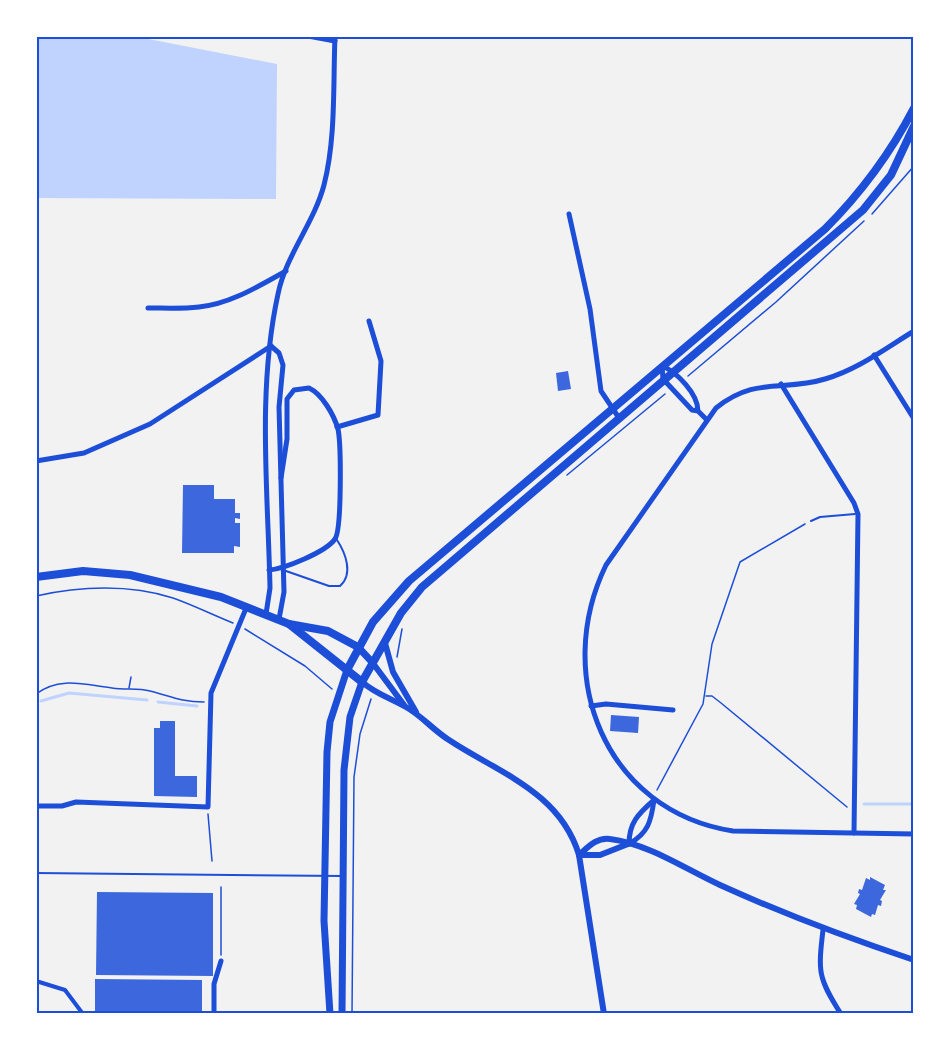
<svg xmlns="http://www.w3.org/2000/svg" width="950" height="1050" viewBox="0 0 950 1050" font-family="Overpass,sans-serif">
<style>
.water{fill:#bfd3fe}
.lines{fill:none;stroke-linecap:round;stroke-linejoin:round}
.stream{stroke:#bfd3fe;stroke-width:3}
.building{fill:#3d67dc}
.path{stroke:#1d4ed8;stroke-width:1.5}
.service{stroke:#1d4ed8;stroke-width:2}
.pedestrian{stroke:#1d4ed8;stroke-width:4}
.minor{stroke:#1d4ed8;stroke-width:5}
.tertiary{stroke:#1d4ed8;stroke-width:6}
.secondary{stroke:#1d4ed8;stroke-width:7}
.primary{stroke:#1d4ed8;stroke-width:8}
.neatline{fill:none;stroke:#1d4ed8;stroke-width:2}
</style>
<rect width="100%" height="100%" fill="#f2f2f2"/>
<!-- water -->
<path class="water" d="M36,36H133L277,64L276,199L36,198Z"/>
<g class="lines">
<!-- stream -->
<g class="stream">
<path d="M41,701L69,693L147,700"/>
<path d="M158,702L197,706"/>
<path d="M864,804H914"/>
</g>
</g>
<!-- building -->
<g class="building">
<path d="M568,371L571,389L558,391L556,373Z"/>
<path d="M183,485H214V499H235V513H240V519L235,518V523H240V547L234,546V553H182Z"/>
<path d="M611,715L639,717L638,733L610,731Z"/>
<path d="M160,721H175V776H197V797L154,796V728H160Z"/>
<path d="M870,877L885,885L883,890H886L880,900L882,901L881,906L878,905L875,915L872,914L871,917L856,909L857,905L854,904L860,894L858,893L859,889L862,890L866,878L870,880Z"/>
<path d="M97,892L213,893V976L96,975Z"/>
<path d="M95,979L202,980V1014H95Z"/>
</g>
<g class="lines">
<!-- path -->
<g class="path">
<path d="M872,214L914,166"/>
<path d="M688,376L776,302L864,221"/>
<path d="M567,475L665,394"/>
<path d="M36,596C80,586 130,584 173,598C193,605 213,615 233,623"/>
<path d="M245,629L305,666L332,689"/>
<path d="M397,657L402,629"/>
<path d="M129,688L131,677"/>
<path d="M36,694C60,676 85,685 112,688C125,690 138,688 150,691C170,696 181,702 204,702"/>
<path d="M706,696H712L721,703L847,807"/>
<path d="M657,790L703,704L712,644L740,562L805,524"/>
<path d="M208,814L212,861"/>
<path d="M221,955V887"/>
<path d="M352,1014L354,777L360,734L371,699"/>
</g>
<!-- service -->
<g class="service">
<path d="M811,521L820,517L855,514"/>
<path d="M286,571L329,586H340C354,574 345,552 337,540"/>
<path d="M36,873L342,876"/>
</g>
<!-- pedestrian -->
<path class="pedestrian" d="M36,981L65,990L83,1014"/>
<!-- minor -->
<g class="minor">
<path d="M308,36L335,41"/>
<path d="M569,214L590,309L601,391L619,418"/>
<path d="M148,308C164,308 182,309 199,307C230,304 259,286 286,271"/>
<path d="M914,331C886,348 857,370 825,379C783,392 756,376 716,408L606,565C552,676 605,811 733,831L914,834"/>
<path d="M271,346L279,353L283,365L279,407L284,592L279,619"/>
<path d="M874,355L914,419"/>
<path d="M781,384L854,503L858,514L854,833"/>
<path d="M698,411C698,394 677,372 662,366L663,379L692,410L698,411L706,419"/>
<path d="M337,427L378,415L381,361L369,321"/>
<path d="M36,461L84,453L150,424L271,346"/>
<path d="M269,570C284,569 326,552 335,539C342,529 341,443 338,429C334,415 322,394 309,388L294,390L287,399V439L281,478"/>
<path d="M266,614L270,588C268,491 257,390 278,294C286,255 314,223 324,185C336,138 333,85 335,36"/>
<path d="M591,706L606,704L673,710"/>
<path d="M36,806H62L76,802L208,807L211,693L247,606"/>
<path d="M629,844C648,833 651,822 654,800"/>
<path d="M629,844C629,823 638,814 654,800"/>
<path d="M823,930C818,972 818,978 841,1014"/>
<path d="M214,1014V984L221,961"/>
</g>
<!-- tertiary -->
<g class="tertiary">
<path d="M385,643L393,672L416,712"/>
<path d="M372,662L404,705"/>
<path d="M362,682C376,694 390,698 406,707C422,716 433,730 449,740C499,773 560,792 579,855L604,1014"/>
<path d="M579,855C588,847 597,837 610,839C649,844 685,869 720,885C784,914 848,938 914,960"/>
<path d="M579,855H600L628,844"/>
</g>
<!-- secondary -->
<g class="secondary">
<path d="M358,647L372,662"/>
<path d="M330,1014L324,921L327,752L330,722L347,670"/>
<path d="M342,1014L344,770L350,717L362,682"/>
</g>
<!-- primary -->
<g class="primary">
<path d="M36,577L83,571L130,575L221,597L289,624L362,682L401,613L422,587L863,210L891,175L914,126"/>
<path d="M289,624L328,631L358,647"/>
<path d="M347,670L373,622L409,581L825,229C862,192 890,154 914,108"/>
</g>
</g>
<!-- border -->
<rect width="950" height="1050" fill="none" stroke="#ffffff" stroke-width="75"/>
<rect x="38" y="38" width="874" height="974" class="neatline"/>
</svg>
